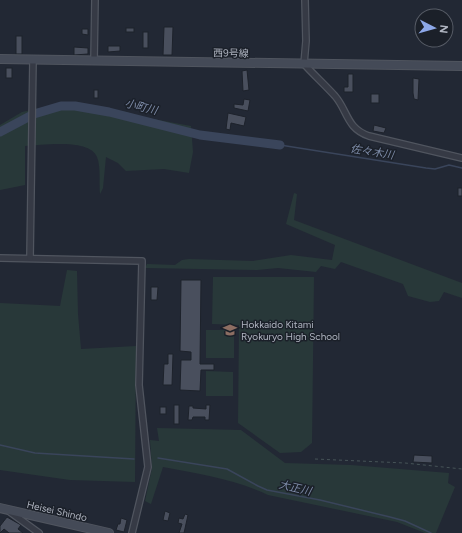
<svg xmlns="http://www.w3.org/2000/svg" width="462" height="533" viewBox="0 0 462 533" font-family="Figtree,'Noto Sans JP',sans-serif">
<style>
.green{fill:#283839}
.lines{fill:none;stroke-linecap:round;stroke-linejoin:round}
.stream{stroke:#3a455b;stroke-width:1.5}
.river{stroke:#3a455b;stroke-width:9}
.building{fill:#494f5d;stroke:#1d222b}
.street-casing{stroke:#50555f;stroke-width:8}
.secondary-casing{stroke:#50555f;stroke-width:10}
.path{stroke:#465357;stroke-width:1;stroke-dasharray:3 3;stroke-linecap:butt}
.street{stroke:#363a45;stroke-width:5.5}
.secondary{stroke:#444a57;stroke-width:8}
.labels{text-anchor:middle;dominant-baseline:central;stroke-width:3;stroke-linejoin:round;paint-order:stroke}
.street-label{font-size:10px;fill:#b0b5c1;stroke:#1b2029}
.poi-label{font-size:10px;fill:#b0b5c1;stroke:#1b2029;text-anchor:start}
.water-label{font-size:11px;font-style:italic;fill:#7c8aa6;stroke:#1b2029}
</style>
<rect width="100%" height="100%" fill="#222834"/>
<!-- green -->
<g class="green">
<path d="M62,103L127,112L137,116L191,126L193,152L189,173L164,169L126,171L118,163L106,157L103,188L100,194C99,184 101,166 97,157C90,138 42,145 25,146V185L0,190V125L22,112Z"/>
<path d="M294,193L297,194L294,220L462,283V298L444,292L439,301L430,302L408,296L403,284L341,262L335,269L321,266L316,272L278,268L257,270L145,268L147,264L175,265L182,260L189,259L253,261L291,255L332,260L335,245L286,224Z"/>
<path d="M67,270L77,271L78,314L81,349L136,346L135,482L70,480L0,470V303L60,306Z"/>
<path d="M213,277H314L312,443L301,452L280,453L238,423L239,325L212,324Z"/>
<rect x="206" y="330" width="28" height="28"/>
<path d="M206,371L233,372V396H206Z"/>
<path d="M157,428L241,430L285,463L351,465L449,473L448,483L455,487L436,533H425L397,522L268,495C234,479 200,474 163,467L151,504L145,501L152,468L150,440L159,441Z"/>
</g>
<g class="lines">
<!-- stream -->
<g class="stream">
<path d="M280,145L426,168L435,169L449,165L462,168"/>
<path d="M0,445L35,453L134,459"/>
<path d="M158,458L227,469L258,486L267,490L320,500L390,517L405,521L431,533"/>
</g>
<!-- river -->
<path class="river" d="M0,132L34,114L61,106H75L109,112L200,135L280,145"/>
</g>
<!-- building -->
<g class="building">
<path d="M164,27H173L172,55H163Z"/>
<rect x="126" y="28" width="8" height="4"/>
<path d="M82,29H88V35L82,34Z"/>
<rect x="143" y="32" width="5" height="16"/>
<rect x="16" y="36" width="6" height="18"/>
<path d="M108,46H120V51L108,52Z"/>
<path d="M74,47L88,48V54L74,55Z"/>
<rect x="6" y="68" width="6" height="10"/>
<path d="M247,70L249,90L243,91L242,71Z"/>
<path d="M348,74H353V92H344V87H348Z"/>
<path d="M413,78L419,79L418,100L414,99L413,93Z"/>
<rect x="94" y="90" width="4" height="8"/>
<rect x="371" y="94" width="8" height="9"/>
<path d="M244,99L250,100L248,111L234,108V104L243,105Z"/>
<path d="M228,113L246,117L244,126L231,123L230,130L226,129Z"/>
<path d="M374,125L386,128L384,133L373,131Z"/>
<rect x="458" y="188" width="4" height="8"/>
<path d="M181,280H201L200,364H214V370H201L200,391L180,390L181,360H191V352L180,351Z"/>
<path d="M151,287H158L157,300H151Z"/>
<path d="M168,354H173L172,385H163L164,364H168Z"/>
<rect x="174" y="405" width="5" height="19"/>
<path d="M206,405H210L209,420H205V417H193L192,420H188L189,406H193V408L206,409Z"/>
<rect x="160" y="407" width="6" height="7"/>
<path d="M414,455L432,456V463L413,462Z"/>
<path d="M165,511L170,513L168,521L163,520Z"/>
<path d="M185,514L188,515L184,533H179L182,524L178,523L179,518L183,519Z"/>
<path d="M7,517L21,525L18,529L23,533H9L4,529L0,533V526Z"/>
<path d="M121,518L127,520L124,532L116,530L118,524H120Z"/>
</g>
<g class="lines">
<defs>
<g id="street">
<path d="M305,0L306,41L304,64C314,75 325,85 335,96C348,111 346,128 369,136L462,158"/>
<path d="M94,61L95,0"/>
<path d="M0,258L142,261L139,385L148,467L132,533"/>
<path d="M30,258L33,60"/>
<path d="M10,512L39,533"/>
</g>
<g id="secondary">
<path d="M0,59L462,66"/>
<path d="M0,508L109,533"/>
</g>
</defs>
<!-- street casing -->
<use href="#street" class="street-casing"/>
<!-- secondary casing -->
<use href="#secondary" class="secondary-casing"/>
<!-- path -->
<path class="path" d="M315,459L405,463L462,469"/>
<!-- street -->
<use href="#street" class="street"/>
<!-- secondary -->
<use href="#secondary" class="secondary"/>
</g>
<!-- icons -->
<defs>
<symbol id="school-bare" viewBox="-9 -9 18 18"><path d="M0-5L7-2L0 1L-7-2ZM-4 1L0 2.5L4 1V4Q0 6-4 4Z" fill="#8d6e63" stroke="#1b2029" stroke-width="2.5" paint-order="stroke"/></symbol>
</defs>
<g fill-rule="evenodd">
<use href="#school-bare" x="220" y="320" width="20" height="20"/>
</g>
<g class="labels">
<!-- street labels -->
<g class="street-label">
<text transform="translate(231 53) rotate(1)">西9号線</text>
<text transform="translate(57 511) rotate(13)">Heisei Shindo</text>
</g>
<!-- poi labels -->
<g class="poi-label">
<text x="241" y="324">Hokkaido Kitami<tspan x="241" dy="12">Ryokuryo High School</tspan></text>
</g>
<!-- water labels -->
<g class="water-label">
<text transform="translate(141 107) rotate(14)">小町川</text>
<text transform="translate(372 152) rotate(9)">佐々木川</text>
<text transform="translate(295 488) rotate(13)">大正川</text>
</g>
</g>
<!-- north arrow -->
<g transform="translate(434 28) rotate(96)"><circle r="19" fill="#1b2029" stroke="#575c66"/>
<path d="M0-3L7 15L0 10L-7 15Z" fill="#8da8e9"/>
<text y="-6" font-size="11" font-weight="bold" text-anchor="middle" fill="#b0b5c1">N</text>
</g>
</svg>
